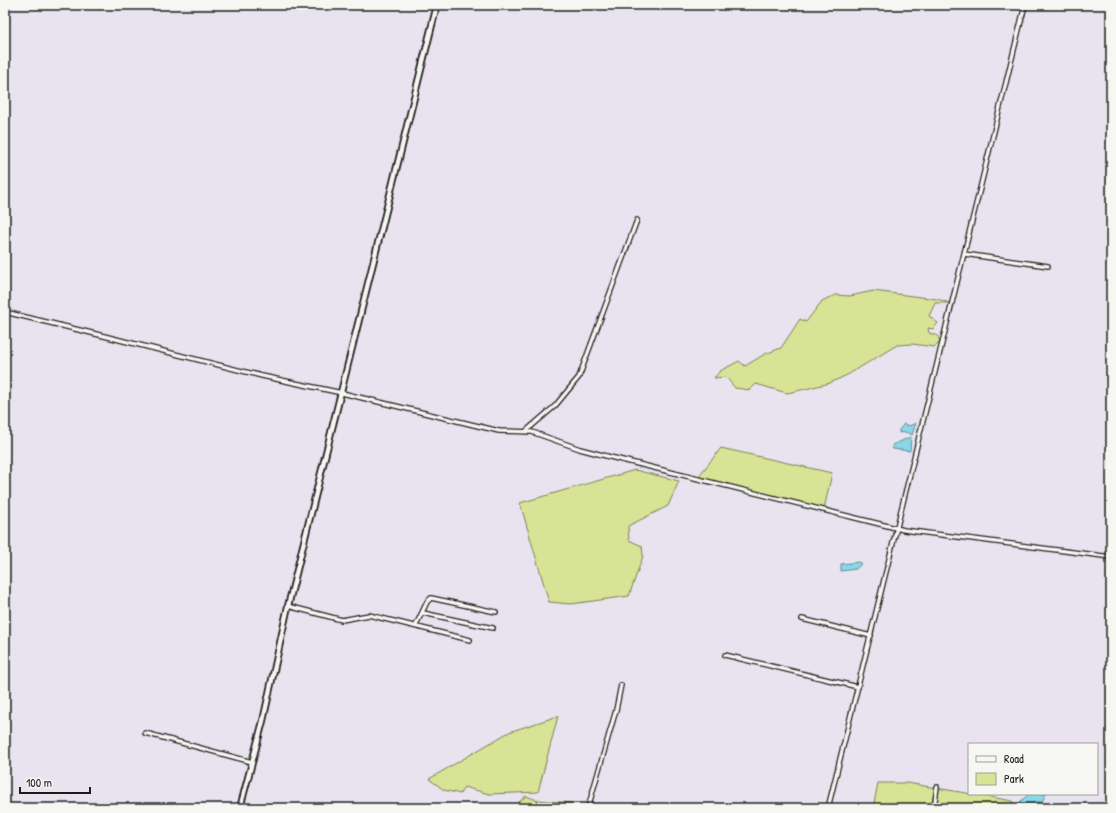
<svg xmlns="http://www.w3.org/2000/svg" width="1116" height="813" viewBox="0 0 1116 813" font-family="'Patrick Hand',sans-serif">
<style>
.green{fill:#d7e395;stroke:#7a8058}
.water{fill:#8ad7e9;stroke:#5e8c97}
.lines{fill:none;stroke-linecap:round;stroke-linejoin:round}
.minor-casing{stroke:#1c1c1c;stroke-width:6}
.tertiary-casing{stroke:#1c1c1c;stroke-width:8}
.minor{stroke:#f6f6f2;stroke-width:3.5}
.tertiary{stroke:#f6f6f2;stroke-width:4.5}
</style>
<rect width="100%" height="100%" fill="#e9e3ef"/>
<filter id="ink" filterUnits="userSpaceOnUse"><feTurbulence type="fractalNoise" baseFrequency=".025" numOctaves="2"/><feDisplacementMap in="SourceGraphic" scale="8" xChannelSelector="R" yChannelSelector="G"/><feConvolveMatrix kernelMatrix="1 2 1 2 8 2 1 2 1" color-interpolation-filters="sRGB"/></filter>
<g filter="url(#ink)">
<!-- green -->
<g class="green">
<path d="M873,291L937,299L950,303H935L929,316L938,323L933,329L928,328L929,333L938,336L940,342L935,347L912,344L897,345L849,374L830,383L801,390L787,393L756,384L750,390L735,388L726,377L714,378L720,371L739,361L745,366L765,354L781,348L800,319L806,322L822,301L828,298L836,295L850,296Z"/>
<path d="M721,448L832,473L824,509L698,477Z"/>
<path d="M635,470L679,481L668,506L628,526L629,540L642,546L643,556L629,596L571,604L549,602L520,503Z"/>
<path d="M558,716L538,792L489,794L464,787L460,794L444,790L429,779L509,732Z"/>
<path d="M878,783H907L1013,801L1009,808H873Z"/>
<path d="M526,796L537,800L534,808H512Z"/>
<path d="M538,800L572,803L571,808H536Z"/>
</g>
<!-- water -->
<g class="water">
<path d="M916,423L912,435L906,432L899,433V430L904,424L909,426Z"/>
<path d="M911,437L910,451L893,449L892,445Z"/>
<path d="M859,562L861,564L856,569L841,571V564Z"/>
<path d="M1029,794H1046L1042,802H1037V808H1013Z"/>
</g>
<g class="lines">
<defs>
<g id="minor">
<path d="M964,254L1048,266"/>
<path d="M5,312L108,337L262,376L342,393L499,431L532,432L580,449L614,458L904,530L1111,557"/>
<path d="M526,431L555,406L579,377L637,220"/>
<path d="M288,606L342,620L369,615L470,640"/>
<path d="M423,613L493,628"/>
<path d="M802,619L871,636"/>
<path d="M416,625L427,602L431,598L496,612"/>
<path d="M725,655L858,687"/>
<path d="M145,733L252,762"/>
<path d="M241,806L247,808"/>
<path d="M588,808L616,710L621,685"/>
<path d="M828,808L1025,5"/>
<path d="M934,808L937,787"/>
</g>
<path id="tertiary" d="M240,808L263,721L288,606L437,5"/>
</defs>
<!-- minor casing -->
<use href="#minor" class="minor-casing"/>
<!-- tertiary casing -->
<use href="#tertiary" class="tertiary-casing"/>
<!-- minor -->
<use href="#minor" class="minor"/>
<!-- tertiary -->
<use href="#tertiary" class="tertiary"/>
</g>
</g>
<!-- margin -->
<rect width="1116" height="813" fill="none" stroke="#f6f6f2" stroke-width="20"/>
<rect x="10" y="10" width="1096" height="793" fill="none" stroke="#1c1c1c" stroke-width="1.5" filter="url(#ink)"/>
<!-- legend -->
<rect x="968" y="743" width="130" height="52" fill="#f6f6f2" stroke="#9f9f9c"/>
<rect x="976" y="756" width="20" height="6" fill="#f6f6f2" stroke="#9f9f9c"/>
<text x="1004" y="763" font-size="12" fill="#1c1c1c">Road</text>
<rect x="976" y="773" width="20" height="12" fill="#d7e395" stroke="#9f9f9c"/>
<text x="1004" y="783" font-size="12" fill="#1c1c1c">Park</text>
<!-- scale -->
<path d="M20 787v6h70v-6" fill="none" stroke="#1c1c1c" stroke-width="2"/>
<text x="26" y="787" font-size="12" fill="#1c1c1c" stroke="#f6f6f2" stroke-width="3" paint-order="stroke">100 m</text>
</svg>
